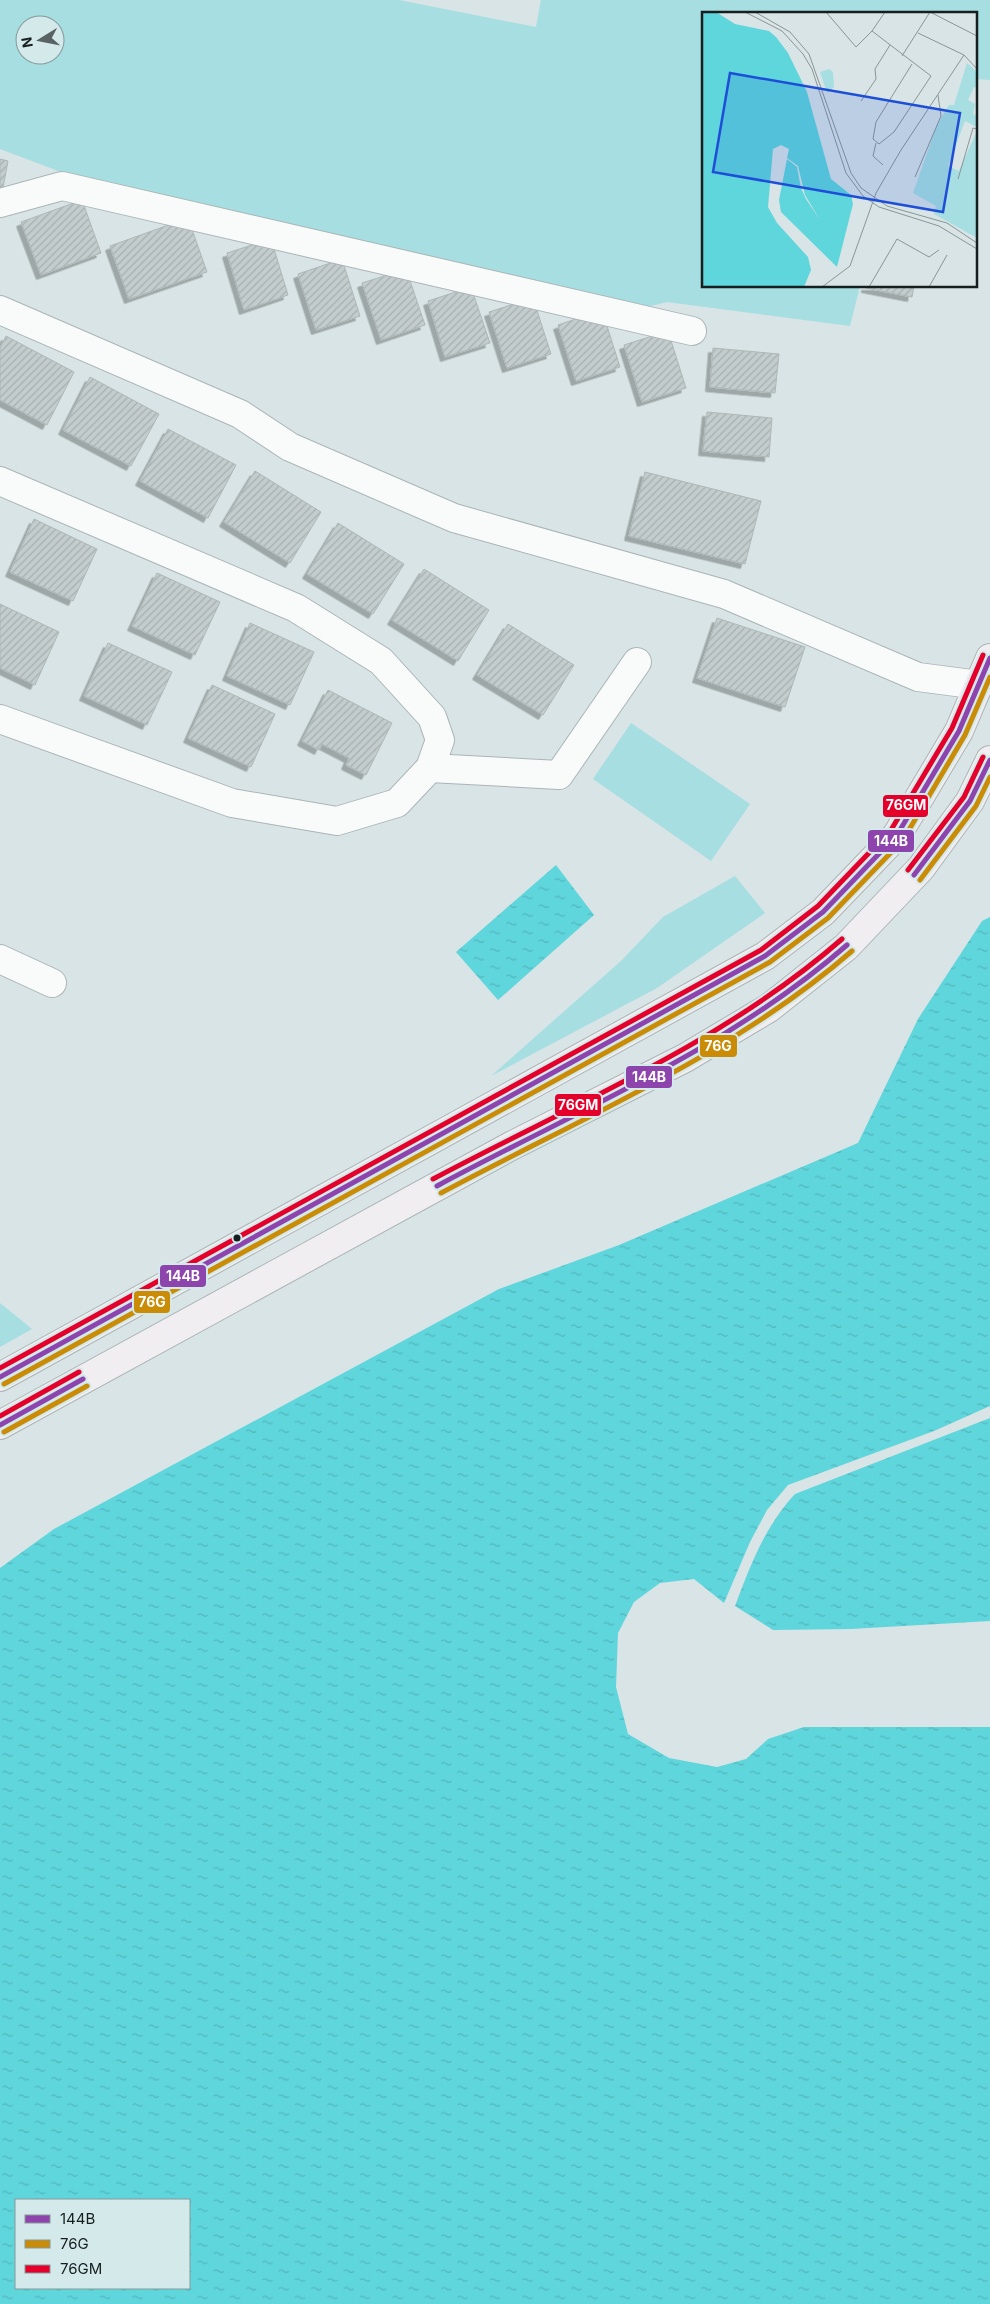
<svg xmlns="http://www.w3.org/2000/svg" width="990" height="2304" viewBox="0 0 990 2304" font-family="Inter,sans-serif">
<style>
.grass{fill:#a6dee1;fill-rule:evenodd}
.water{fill:url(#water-ripples);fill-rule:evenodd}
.building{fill:url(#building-hatch);stroke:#aeb7b8;filter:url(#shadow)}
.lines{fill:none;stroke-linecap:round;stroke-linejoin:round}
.street-casing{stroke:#abb5b6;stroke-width:30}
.secondary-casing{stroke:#abb5b6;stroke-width:30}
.street{stroke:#f9fbfb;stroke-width:28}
.secondary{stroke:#f1eef1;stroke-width:28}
.bus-1-casing{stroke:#d3e9ea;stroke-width:9}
.bus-2-casing{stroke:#d3e9ea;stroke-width:9}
.bus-3-casing{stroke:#d3e9ea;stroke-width:9}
.bus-1{stroke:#8e44ad;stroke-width:5}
.bus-2{stroke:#ca8b06;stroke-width:5}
.bus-3{stroke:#e4002b;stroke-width:5}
.bus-dot{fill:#161e1f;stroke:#d3e9ea;stroke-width:2}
.inset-road{fill:none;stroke:#8a9596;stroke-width:1}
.view{fill:#1d4ed8;fill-opacity:0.15;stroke:#1d4ed8;stroke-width:2.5}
.inset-edge{fill:none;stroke:#161e1f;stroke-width:2.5}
.line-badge{stroke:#d3e9ea;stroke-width:2}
.badge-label{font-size:14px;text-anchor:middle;font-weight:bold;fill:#fff}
</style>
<defs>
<pattern id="water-ripples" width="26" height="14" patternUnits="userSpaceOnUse" patternTransform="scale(1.25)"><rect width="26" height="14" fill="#5fd5dc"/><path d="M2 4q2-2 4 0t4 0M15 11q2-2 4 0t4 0" fill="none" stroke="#52b6bc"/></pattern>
<pattern id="building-hatch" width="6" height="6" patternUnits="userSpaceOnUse" patternTransform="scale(1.25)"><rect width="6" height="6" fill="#c3cdce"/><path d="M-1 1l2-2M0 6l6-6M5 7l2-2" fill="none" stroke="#a7b0b0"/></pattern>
<filter id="shadow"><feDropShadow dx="-4.5" dy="4.5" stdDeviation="0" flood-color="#0004"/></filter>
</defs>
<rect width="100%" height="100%" fill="#d8e4e5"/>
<!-- grass -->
<g class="grass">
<path d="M0,0H399L536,27L541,0H990V80L976,79V14H704V286H860L850,326L667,302L619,314L154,207L0,149ZM25,25H55V55H25Z"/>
<path d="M631,723L750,804L711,861L593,779Z"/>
<path d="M735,876L765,913L657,988L491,1076L621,961L663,917Z"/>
<path d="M0,1303L32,1329L0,1347Z"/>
</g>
<!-- water -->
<g class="water">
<path d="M556,865L594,915L498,1000L456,952Z"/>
<path d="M990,917V1406L934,1431L788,1485L767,1510L750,1542L724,1603L694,1579L660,1583L634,1602L618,1633L616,1687L628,1734L669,1758L717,1767L746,1759L768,1739L804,1727H990V2304H0V1568L54,1529L499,1289L619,1245L858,1143L918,1019L982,921ZM189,2200V2288H16V2200Z"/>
<path d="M990,1418V1621L851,1629L773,1630L735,1606C750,1566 765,1526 795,1494Z"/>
</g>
<!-- building -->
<g class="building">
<path d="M0,159L8,161L2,193H0Z"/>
<path d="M82,200L101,253L41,275L21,222Z"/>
<path d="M188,218L207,272L129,299L110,246Z"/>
<path d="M271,239L288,295L244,310L227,253Z"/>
<path d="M342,259L360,316L316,330L298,274Z"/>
<path d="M406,269L425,325L381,340L362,283Z"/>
<path d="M866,286H914L912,297L866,288Z"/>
<path d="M471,287L490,343L445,357L428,301Z"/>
<path d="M533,298L551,354L507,368L489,312Z"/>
<path d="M602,310L620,367L576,381L558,325Z"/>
<path d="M668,331L686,388L642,402L624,345Z"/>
<path d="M6,336L74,372L47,425L0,400V348Z"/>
<path d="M713,348L779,354L775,393L710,387Z"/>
<path d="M90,377L159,414L131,466L63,430Z"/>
<path d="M707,412L772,418L769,457L703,451Z"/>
<path d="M168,429L236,465L208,518L140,481Z"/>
<path d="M255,471L321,512L290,563L224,522Z"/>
<path d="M645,472L761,501L745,564L629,536Z"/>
<path d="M34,519L97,549L73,601L10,572Z"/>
<path d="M338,523L404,564L373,614L307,574Z"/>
<path d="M424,569L489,610L458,661L392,620Z"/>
<path d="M157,573L220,602L195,655L132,626Z"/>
<path d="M0,604L59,632L35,685L0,668Z"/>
<path d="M717,618L805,647L785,707L697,678Z"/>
<path d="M250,623L314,652L290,705L227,676Z"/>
<path d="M508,624L574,665L543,715L477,675Z"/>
<path d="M108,643L172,672L147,725L84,696Z"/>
<path d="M212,685L275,714L251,767L188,738Z"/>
<path d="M328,690L392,723L366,775L346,765L349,758L322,744L319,750L302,741Z"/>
</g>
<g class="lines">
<defs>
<g id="street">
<path d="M0,203L62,186L692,331"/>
<path d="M0,310L240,414L290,447L454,518L724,594L918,677L979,685"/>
<path d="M0,481L296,608L381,661L432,717L440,740L430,768L397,803L337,821L232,803L0,719"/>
<path d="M430,768L559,775L637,662"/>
<path d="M0,959L52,983"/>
</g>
<g id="secondary">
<path d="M0,1377L765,956L823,912L897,835L959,731L990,658"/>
<path d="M0,1425L511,1146L685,1058L769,1008L846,947L921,868L970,801L990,760"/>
</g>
</defs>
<!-- street casing -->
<use href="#street" class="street-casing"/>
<!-- secondary casing -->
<use href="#secondary" class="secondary-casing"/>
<!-- street -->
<use href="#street" class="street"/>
<!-- secondary -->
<use href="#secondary" class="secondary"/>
<defs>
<g id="bus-1">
<path d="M914,875L970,801L990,760"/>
<path d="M437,1186C576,1111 727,1050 847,945"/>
<path d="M0,1377L765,956L823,912L897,835L959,731L990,658"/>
<path d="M0,1425L83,1379"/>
</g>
<g id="bus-2">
<path d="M920,880L976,806L990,777"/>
<path d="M441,1193C581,1118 731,1056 852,951"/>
<path d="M4,1384L770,962L828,918L903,840L965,735L990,677"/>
<path d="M4,1432L87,1386"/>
</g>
<g id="bus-3">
<path d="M908,870L964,797L983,757"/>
<path d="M433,1179C572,1105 722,1044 842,939"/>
<path d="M0,1368L761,950L818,906L891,830L952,728L983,655"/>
<path d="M0,1416L79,1372"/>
</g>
</defs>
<!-- bus-1 casing -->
<use href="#bus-1" class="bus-1-casing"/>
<!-- bus-2 casing -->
<use href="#bus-2" class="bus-2-casing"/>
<!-- bus-3 casing -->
<use href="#bus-3" class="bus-3-casing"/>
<!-- bus-1 -->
<use href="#bus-1" class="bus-1"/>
<!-- bus-2 -->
<use href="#bus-2" class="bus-2"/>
<!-- bus-3 -->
<use href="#bus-3" class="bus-3"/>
</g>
<!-- markers -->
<circle class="bus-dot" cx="237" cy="1238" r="4.5"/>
<!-- overview -->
<g transform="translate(702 12)">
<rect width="275" height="275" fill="#d8e4e5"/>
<path d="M265,51L275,60V76L272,75L266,88L273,92L271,102L275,104V115L263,109L246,154L257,159L275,119V226L232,202L234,194L211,181L235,113L247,93H252ZM127,57L131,60L132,75L125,81L118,60Z" fill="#a6dee1"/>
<path d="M0,0H14L33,12L67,19L74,25L86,41L105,80L129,167L149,183L151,192L135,255L79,200L77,188L85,147L95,155L99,176L104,187L118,208L103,183L96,154L85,146L87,137L79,133L71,137L66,195L75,211L106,245L109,258L102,275H0Z" fill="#5fd5dc"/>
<path class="inset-road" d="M43,0L80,19L101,42L110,57L144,161L161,184L177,195L237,214L275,237M53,0L88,20L107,42L149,161L159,176L185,194L245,211L275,231M124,0L154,35L170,19L229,64L192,120L177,132L171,127L174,110L210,52M170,19L183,0M216,21L262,43L275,57M200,44L228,0L275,24M159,89L174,67L173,57L188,33M174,131L171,144L181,153M213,165L239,104L236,83M256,167L271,116L275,117M120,275L148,254L174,181L199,138L262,43M167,275L195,227L227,245L237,238M227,275L245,243"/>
<path class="view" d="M28,61L258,101L241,200L11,160Z"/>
<rect width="275" height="275" class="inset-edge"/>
</g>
<g class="line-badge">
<rect x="882" y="794" width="47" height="24" rx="5" fill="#e4002b"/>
<rect x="867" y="829" width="48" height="24" rx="5" fill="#8e44ad"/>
<rect x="699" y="1034" width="39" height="24" rx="5" fill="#ca8b06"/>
<rect x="625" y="1065" width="48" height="24" rx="5" fill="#8e44ad"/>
<rect x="554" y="1093" width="48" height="24" rx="5" fill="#e4002b"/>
<rect x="159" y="1264" width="48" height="24" rx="5" fill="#8e44ad"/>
<rect x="133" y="1290" width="38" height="24" rx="5" fill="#ca8b06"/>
</g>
<g class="badge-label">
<text x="906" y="810">76GM</text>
<text x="891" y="846">144B</text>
<text x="718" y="1051">76G</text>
<text x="649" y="1082">144B</text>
<text x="578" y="1110">76GM</text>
<text x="183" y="1281">144B</text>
<text x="152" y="1307">76G</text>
</g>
<!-- legend -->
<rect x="15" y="2199" width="175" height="90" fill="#d3e9ea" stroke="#879899"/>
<rect x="25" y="2215" width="25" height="8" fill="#8e44ad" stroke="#879899"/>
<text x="60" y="2224" font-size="15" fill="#161e1f">144B</text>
<rect x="25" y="2240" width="25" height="8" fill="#ca8b06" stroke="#879899"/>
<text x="60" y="2249" font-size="15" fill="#161e1f">76G</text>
<rect x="25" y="2265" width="25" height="8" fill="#e4002b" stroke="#879899"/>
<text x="60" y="2274" font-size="15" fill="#161e1f">76GM</text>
<!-- north arrow -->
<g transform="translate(40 40) rotate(260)"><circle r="24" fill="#d3e9ea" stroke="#879899"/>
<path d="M0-4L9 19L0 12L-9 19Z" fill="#5a6364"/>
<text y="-8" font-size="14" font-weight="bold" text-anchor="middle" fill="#161e1f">N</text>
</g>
</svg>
